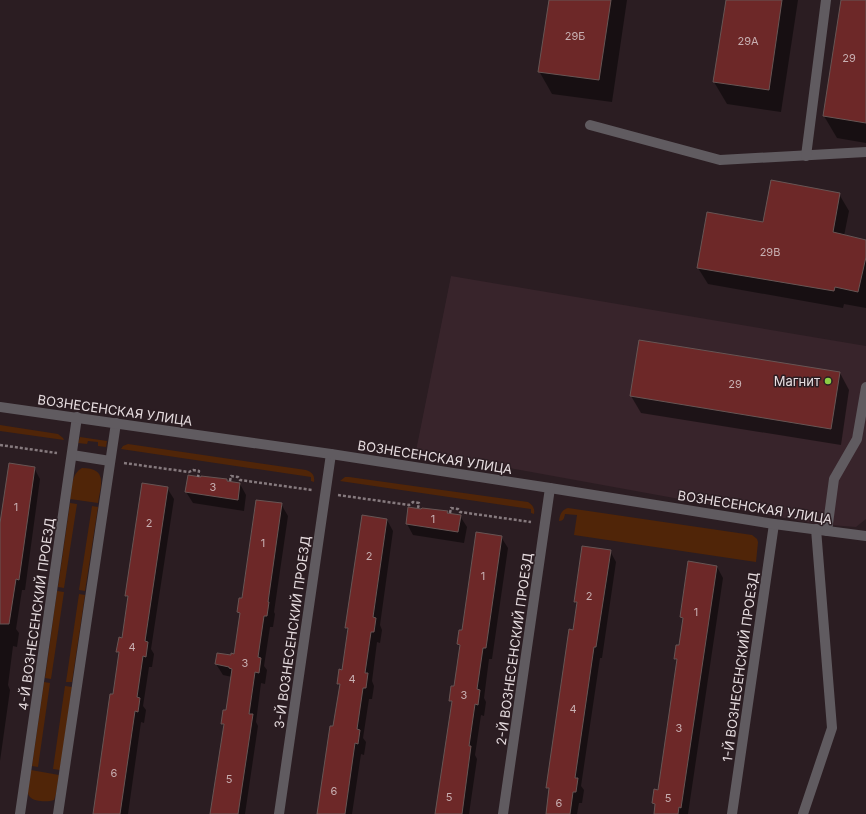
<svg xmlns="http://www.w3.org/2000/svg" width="866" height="814" viewBox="0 0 866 814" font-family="Inter,sans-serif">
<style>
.built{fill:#38242b}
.green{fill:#502508}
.shadow{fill:#0007}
.building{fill:#6d2828;stroke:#675554}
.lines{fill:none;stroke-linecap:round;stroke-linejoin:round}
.path{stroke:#867a7e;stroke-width:2.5;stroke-dasharray:3 2;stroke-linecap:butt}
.service{stroke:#605b60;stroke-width:10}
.minor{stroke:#605b60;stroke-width:10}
.poi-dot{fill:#8cce45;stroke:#2b1d22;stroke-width:1.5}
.labels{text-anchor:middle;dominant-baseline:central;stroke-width:3;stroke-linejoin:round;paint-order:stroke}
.number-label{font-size:11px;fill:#c8b0b2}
.poi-label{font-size:13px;fill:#e7dde0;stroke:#2b1d22;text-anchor:end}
.street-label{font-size:13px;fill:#e7dde0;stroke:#2b1d22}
</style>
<rect width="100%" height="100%" fill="#2b1d22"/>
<!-- built -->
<path class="built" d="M451,276L866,346V519L856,527L817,524L416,451Z"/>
<!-- green -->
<g class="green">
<path d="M0,425L58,434L63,438L64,440L0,431Z"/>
<path d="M80,437L107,441L106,447L98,446V442L88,441L87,444L78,443Z"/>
<path d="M128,444L306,470C312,472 315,475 314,482L311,481V477L121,449L123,446Z"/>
<path d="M82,468C108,468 101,485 98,503L70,499C72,488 71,474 82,468Z"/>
<path d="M345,477H349L528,502C533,505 535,509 534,514L531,513V509L340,481Z"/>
<path d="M70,503L77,504L64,588L58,587Z"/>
<path d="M92,506L98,507L85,591L79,590Z"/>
<path d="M568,508L752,535L757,539L758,542L756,562L574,535L577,515L565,514C564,518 564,521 559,521C560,515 561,510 568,508Z"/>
<path d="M57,591L64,592L51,679L45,678Z"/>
<path d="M79,594L85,595L72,682H66Z"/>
<path d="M44,682L50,683L38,767L32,766Z"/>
<path d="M65,686L72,687L60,770L53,769Z"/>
<path d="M31,770L59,775L56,794L54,800C49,802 34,802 30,797C28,795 28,793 28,790Z"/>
</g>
<!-- shadow -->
<g class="shadow">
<path d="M550,0H627L612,102L552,94L539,71Z"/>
<path d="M727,0H798L781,112L727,104L714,82Z"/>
<path d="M842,0H866V143L837,138L824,116Z"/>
<path d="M839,194L849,211L844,236L866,241V308L844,304L843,308L708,284L698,268L764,223Z"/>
<path d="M640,341L840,373L849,390L841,445L641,413L631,396Z"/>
<path d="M34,468L40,479L25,590H22L16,629L19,633L17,647L13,646L8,685L10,690L0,761V530Z"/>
<path d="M240,484L246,495L244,511L193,503L186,492Z"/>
<path d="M167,488L174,499L151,649L154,654L152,667H149L143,706L146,710L144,723L141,722L128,814H94L114,695L120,656L117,652L123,639L128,599L126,596Z"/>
<path d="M281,504L288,516L274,612L275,614L273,627H270L264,666L267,670L265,684L261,683L256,722L258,726L245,814H211L224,727L222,724L227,711L232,677L223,675L216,664L235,655L241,616L238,612L243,599Z"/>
<path d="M447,512L448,514L460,516L467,527L464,543L413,535L407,524Z"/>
<path d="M387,520L393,531L380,625L382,630L380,643L377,642L372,681L374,686L372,699H369L363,738L366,742L364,755L361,754L352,814H318L334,727L340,688L338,684L343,671L348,632L346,628Z"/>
<path d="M501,537L508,548L492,659H489L484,698L486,702L484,716L481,715L475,755L477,759L469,814H436L452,705L450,700L455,687L460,648L458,644Z"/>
<path d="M610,551L616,562L602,658H600L581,786L584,790L582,803H579L577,814H547L550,792L547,788L577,606L575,602Z"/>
<path d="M717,567L723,578L688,814H655L656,807L653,803L659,791L677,662L675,659L680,646L684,621L681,617Z"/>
</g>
<!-- building -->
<g class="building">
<path d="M549,0H611L599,80L538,72Z"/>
<path d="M726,0H782L769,90L713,82Z"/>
<path d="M841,0H866V123L823,116Z"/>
<path d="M771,180L840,193L833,232L866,240V257L858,292L835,287L834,291L697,268L707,212L763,222Z"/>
<path d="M639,340L840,372L831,429L630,396Z"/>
<path d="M9,463L35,467L19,580L16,579L9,624H0V523Z"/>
<path d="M188,475L201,477V476L227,479V481L240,483L238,500L185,492Z"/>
<path d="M142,483L168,487L145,641L148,642L146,657L143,656L137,697L140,698L138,712L135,711L120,814H93L110,694H113L119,652H116L119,637L122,638L128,596H125Z"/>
<path d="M256,500L282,503L268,602H269L267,616H264L258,657L261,658L259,673L255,672L249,714H253L238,814H210L224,724H221L223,710H226L232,669L229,668V667L215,664L217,653L231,655V653L234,654L240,613L237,612L239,598H242Z"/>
<path d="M408,507L421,509L422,508L448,511L447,513L461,515L458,532L406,524Z"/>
<path d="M362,515L387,519L373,617L376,618L374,632H371L365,673H368L366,688H363L357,729L360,730L358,744L355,743L345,814H317L330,726H333L340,684H337L339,669L342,670L348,628H345Z"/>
<path d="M476,532L502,536L486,648H483L477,689L480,690L478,705L475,704L469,746H471L462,814H435L452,701H449L451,686H454L460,645L457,644L459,630H462Z"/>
<path d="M582,546L611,550L596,647H594L575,778H578L576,792H573L570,814H546L549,788H546L569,629L573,630L577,602H574Z"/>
<path d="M688,561L717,566L681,808L679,807L678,814H654L655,804L652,803L654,789L658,790L677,659H674L676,645H679L683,618L680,617Z"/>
</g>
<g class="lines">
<!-- path -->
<g class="path">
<path d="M0,445L57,453"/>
<path d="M124,463L189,472L193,470L199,471L198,477"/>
<path d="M230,481L231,476L238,477L240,480L312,490"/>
<path d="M338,495L409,505L413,502L419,503L418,508"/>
<path d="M450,513L451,508L458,509L460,512L531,522"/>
</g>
<!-- service -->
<g class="service">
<path d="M590,125L720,160L866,152"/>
<path d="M806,156L826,0"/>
<path d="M72,455L110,461"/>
<path d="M827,531L834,479L857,439L866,387"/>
<path d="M20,814L77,417"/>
<path d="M58,814L116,423"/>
<path d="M279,814L331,454"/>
<path d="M503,814L550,488"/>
<path d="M732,814L774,524"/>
</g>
<!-- minor -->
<g class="minor">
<path d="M0,407L331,454L550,488L774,524L866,536"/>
<path d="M803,814L832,728L816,529"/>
</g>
</g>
<!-- markers -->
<circle class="poi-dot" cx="828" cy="381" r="4"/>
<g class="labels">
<!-- number labels -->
<g class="number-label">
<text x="575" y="36">29Б</text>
<text x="748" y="41">29А</text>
<text x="849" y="58">29</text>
<text x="770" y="252">29В</text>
<text x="735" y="384">29</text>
<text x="213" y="487">3</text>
<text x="16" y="507">1</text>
<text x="433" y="519">1</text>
<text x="149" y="523">2</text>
<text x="263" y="543">1</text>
<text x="369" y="556">2</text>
<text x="483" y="576">1</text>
<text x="589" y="596">2</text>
<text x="696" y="612">1</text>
<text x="132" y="647">4</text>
<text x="245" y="663">3</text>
<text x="352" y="679">4</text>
<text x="464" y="695">3</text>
<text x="573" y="709">4</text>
<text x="679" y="728">3</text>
<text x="114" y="773">6</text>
<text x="229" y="779">5</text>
<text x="334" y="791">6</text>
<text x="449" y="797">5</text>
<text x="668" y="798">5</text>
<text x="559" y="803">6</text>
</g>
<!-- poi labels -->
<g class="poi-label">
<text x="820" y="381">Магнит</text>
</g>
<!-- street labels -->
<g class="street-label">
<text transform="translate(115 410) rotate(8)">ВОЗНЕСЕНСКАЯ УЛИЦА</text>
<text transform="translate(435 457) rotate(9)">ВОЗНЕСЕНСКАЯ УЛИЦА</text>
<text transform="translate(755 507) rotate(9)">ВОЗНЕСЕНСКАЯ УЛИЦА</text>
<text transform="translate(36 614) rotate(-82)">4-Й ВОЗНЕСЕНСКИЙ ПРОЕЗД</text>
<text transform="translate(292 632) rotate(-82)">3-Й ВОЗНЕСЕНСКИЙ ПРОЕЗД</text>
<text transform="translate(514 649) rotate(-82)">2-Й ВОЗНЕСЕНСКИЙ ПРОЕЗД</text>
<text transform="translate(740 667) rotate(-82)">1-Й ВОЗНЕСЕНСКИЙ ПРОЕЗД</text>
</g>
</g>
</svg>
